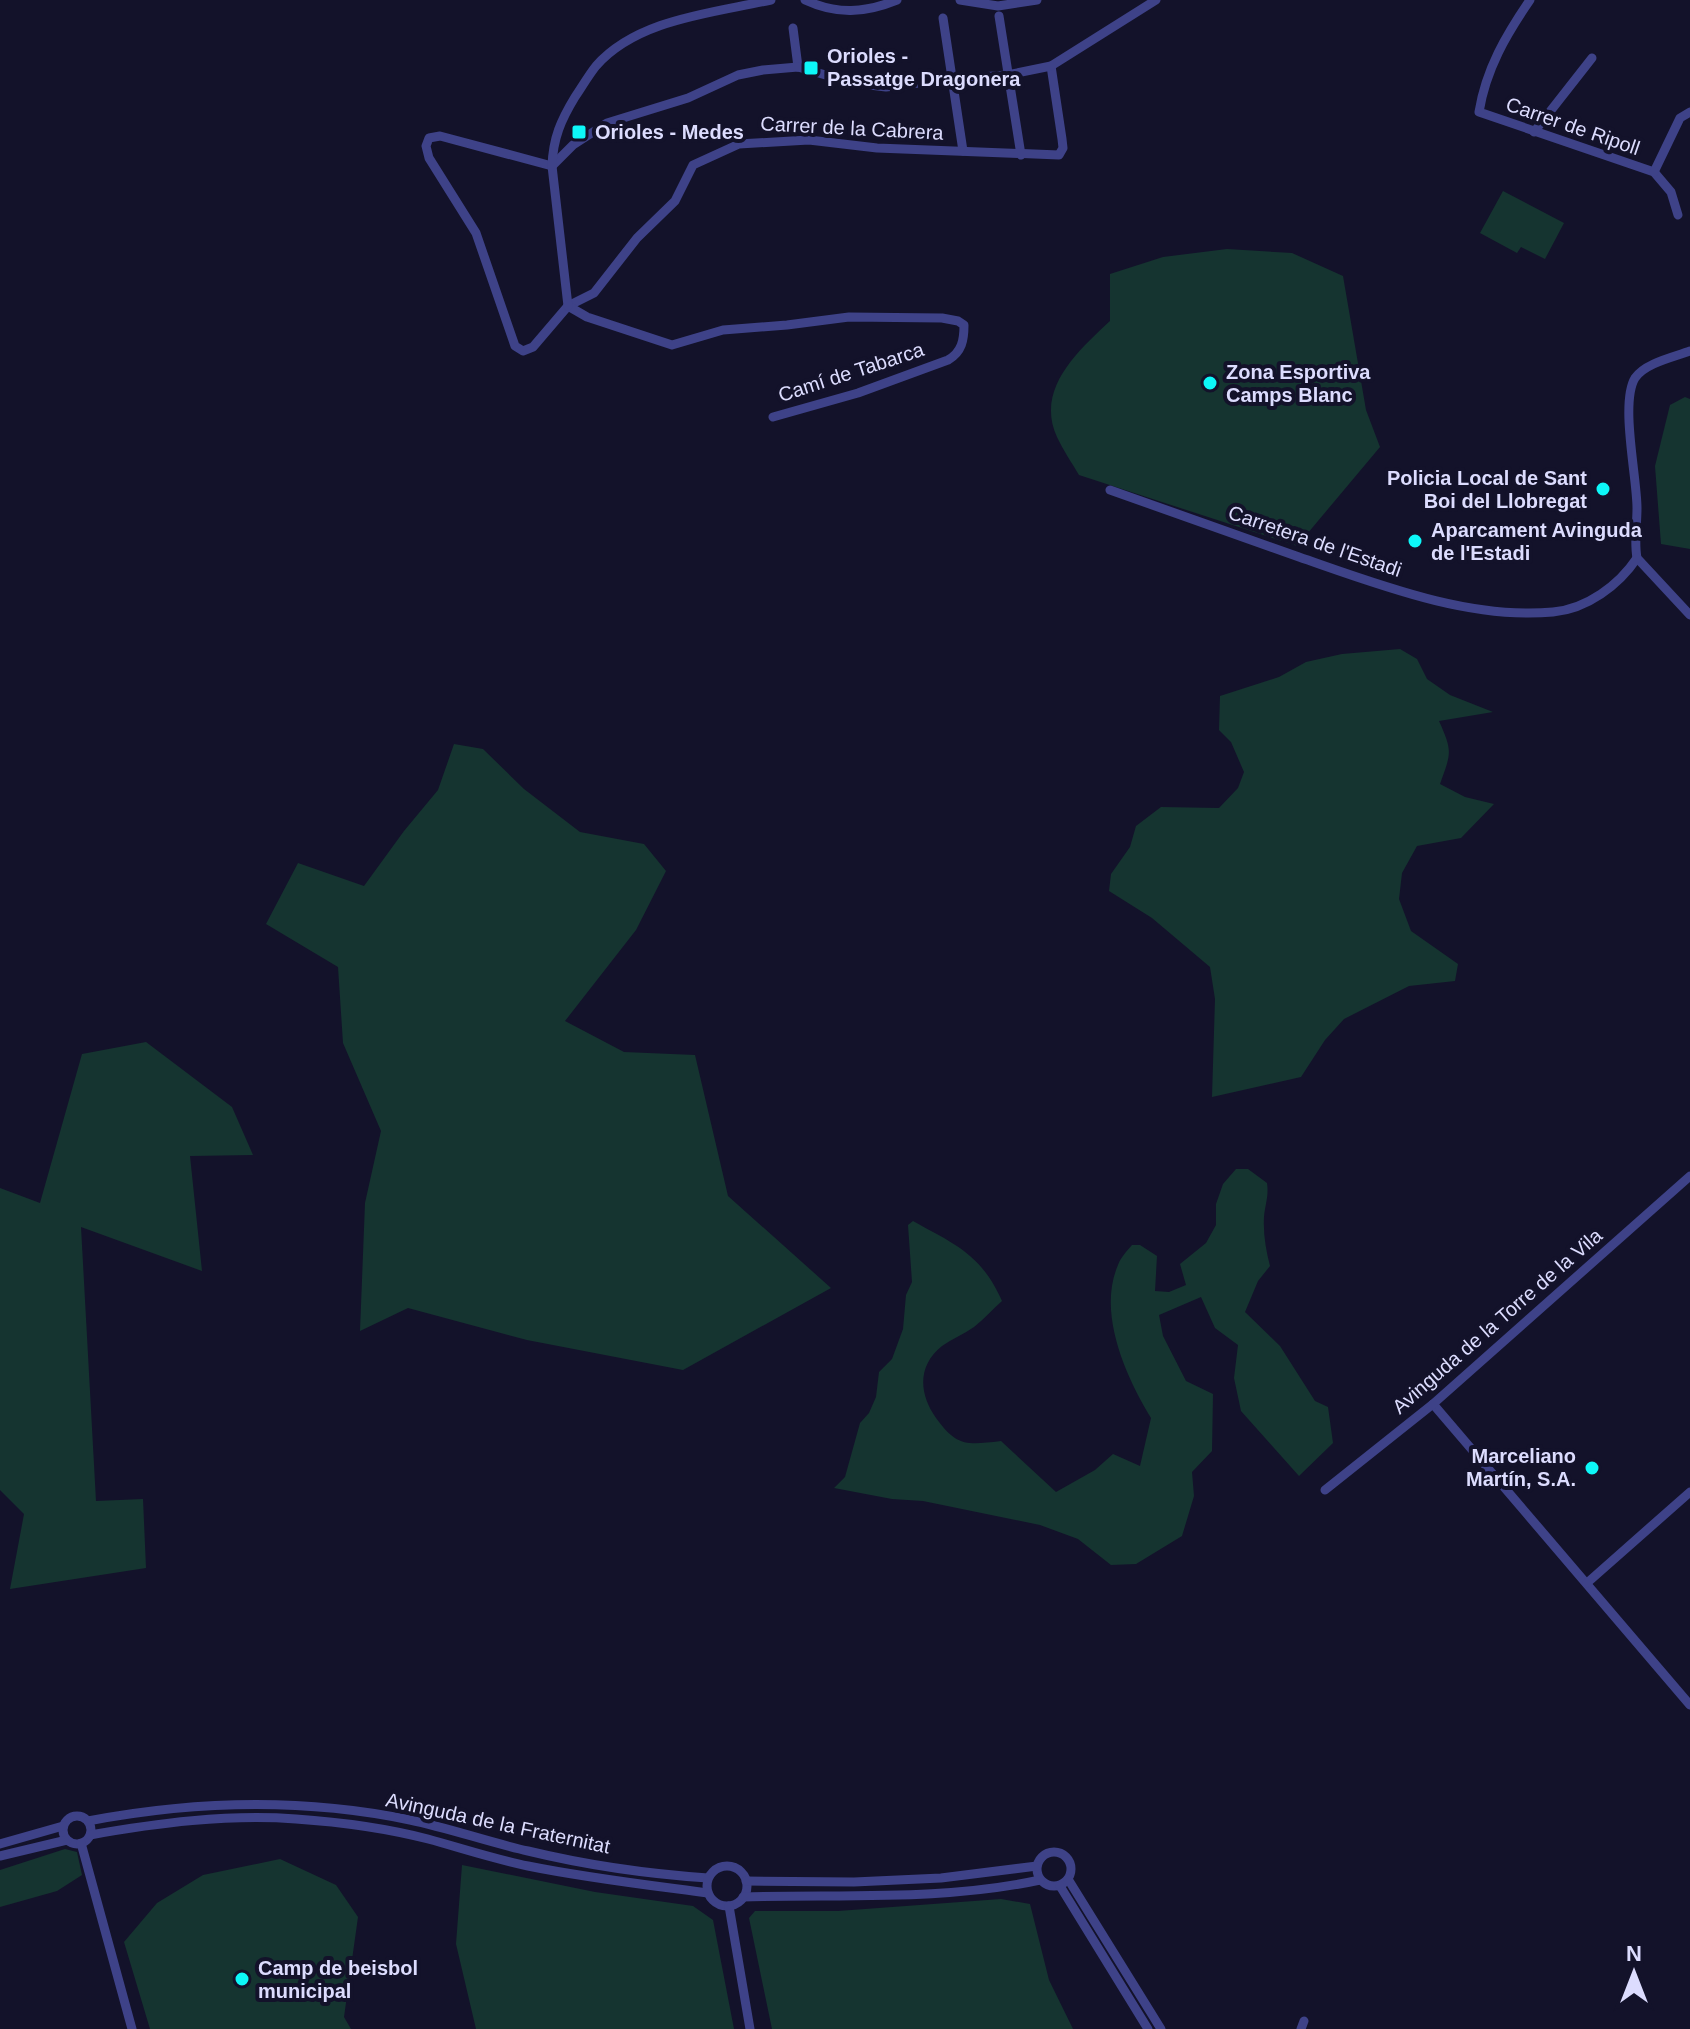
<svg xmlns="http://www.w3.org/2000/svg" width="1690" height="2029" viewBox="0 0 1690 2029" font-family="Helvetica,sans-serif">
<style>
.green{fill:#153430}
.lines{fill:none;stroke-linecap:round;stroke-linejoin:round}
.minor{stroke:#3e4288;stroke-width:9}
.poi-dot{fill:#0df7f8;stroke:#13122a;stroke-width:3}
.labels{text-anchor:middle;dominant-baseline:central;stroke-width:8;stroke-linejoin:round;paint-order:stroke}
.poi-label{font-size:20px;font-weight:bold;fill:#dcdcfe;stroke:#13122a;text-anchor:start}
.street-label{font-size:20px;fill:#dcdcfe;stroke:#13122a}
</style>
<rect width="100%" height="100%" fill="#13122a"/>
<!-- green -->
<g class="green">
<path d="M1503,191L1564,223L1545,259L1521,247L1517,253L1480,233Z"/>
<path d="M1227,249L1292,253L1343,276L1366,410L1380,447L1297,546L1079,475C1072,463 1063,450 1057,437C1035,389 1078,351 1110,321V274L1163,257Z"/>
<path d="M1685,397L1690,399V549L1661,544L1655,466L1670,405Z"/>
<path d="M1400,649L1417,659L1427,679L1450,695L1493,712L1439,721C1453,752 1451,753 1440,784L1465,797L1494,804L1461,838L1417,846L1402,873L1399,899L1411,931L1458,964L1455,981L1409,986L1344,1019L1325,1040L1301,1077L1212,1097L1215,999L1210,967L1152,918L1109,891L1111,874L1130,847L1136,826L1161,807L1219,808L1238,788L1244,772L1231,742L1219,730L1220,696L1279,677L1306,662L1342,654Z"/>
<path d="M454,744L483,749L524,789L580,832L644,844L666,871L636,930L565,1021L624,1052L695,1055L728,1196L831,1288L683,1370L527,1340L408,1308L360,1331L365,1203L381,1131L343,1043L338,967L266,924L298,863L364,886L404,831L438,790Z"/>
<path d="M146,1042L232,1107L253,1155L190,1156L202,1271L81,1227L96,1501L143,1499L146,1568L10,1589L24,1514L0,1490V1188L40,1203L82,1054Z"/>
<path d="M1236,1169H1248L1267,1183C1269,1196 1265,1205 1264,1217C1263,1234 1266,1250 1270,1266L1258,1281L1245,1312L1280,1346L1315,1401L1328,1407L1333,1443L1299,1476L1241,1411L1234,1378L1238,1345L1215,1328L1201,1297L1159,1315L1163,1336L1186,1381L1213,1394L1212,1451L1192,1472L1194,1496L1182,1536L1136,1564L1111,1565L1078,1539L1040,1525L923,1501L892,1499L834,1488L845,1477L860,1423L869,1413L876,1397L879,1372L892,1359L903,1329L906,1295L912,1282L908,1225L913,1221C956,1245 981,1254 1002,1301C993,1309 984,1319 974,1327C964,1334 952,1339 942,1346C917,1366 919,1394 936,1418C957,1447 967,1445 1001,1441L1056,1492L1095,1470L1113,1454L1140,1466L1151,1418C1126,1377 1097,1313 1118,1265C1121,1257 1127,1251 1132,1245H1140L1157,1256L1155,1291L1169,1292L1186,1285L1180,1264L1206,1243L1216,1225V1204L1223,1184Z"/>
<path d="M65,1849L77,1852L82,1875L57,1891L0,1907V1870Z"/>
<path d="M280,1859L336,1885L358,1917L344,2017L351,2029H150L124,1942L157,1903L203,1875Z"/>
<path d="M462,1865L595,1892L693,1906L713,1920L734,2029H476L456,1944Z"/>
<path d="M1001,1899L1030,1904L1049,1980L1073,2029H772L749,1918L755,1911H838Z"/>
</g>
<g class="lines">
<!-- minor -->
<g class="minor">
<path d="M805,0C837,15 865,13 897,0"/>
<path d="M960,0L998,6L1037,0"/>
<path d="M1530,0C1506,35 1486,69 1479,112L1654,172L1671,192L1678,215"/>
<path d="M999,16L1021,155"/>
<path d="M943,18L963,151"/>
<path d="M793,28L798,67"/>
<path d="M1534,132L1592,58"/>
<path d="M552,166L440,136L429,138L426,146L429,158L476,233L515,346L523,351L533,347L568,306L594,293L637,238L675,201L693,165L739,144L809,140L877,148L1059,155L1063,148L1062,139L1051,66"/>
<path d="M552,166L573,145L607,123L688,98L738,75L763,70L798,67L853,83L886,87L953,79L1007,75L1051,66L1156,0"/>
<path d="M1654,172L1680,118L1690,112"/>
<path d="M568,306L587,317L672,345L723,330L787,325L849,317L942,318L958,321L964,325C964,340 962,352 948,360L858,393L773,417"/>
<path d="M568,306L552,166C553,138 561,120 575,97C582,87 588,76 596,66C637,19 713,13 771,0"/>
<path d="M1690,351C1674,357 1645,363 1635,378C1620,403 1637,477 1637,508C1637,525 1634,541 1637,558L1690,615"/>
<path d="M1110,490C1173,512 1236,535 1299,557C1377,584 1469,620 1553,612C1587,609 1619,585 1637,558"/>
<path d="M1433,1404L1690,1705"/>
<path d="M1325,1490L1433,1404L1690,1176"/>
<path d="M1587,1583L1690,1492"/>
<circle cx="77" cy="1830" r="14"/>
<path d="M88,1821C193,1801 304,1798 410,1820C449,1828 488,1842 528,1851C586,1865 649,1874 708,1878"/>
<path d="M90,1835C157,1823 227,1814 296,1819C340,1822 385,1828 428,1839C461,1848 494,1859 528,1866C587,1878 648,1885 708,1893"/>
<path d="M81,1843L132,2029"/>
<path d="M0,1844L63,1826"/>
<circle cx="1054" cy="1869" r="17"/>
<path d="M0,1856L67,1840"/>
<circle cx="727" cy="1886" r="20"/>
<path d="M1068,1879L1161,2029"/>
<path d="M746,1881L854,1882L941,1878L1037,1866"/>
<path d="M1060,1886L1148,2029"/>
<path d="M743,1897C842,1894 943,1901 1040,1880"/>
<path d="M729,1906L750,2029"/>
<path d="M1301,2029L1304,2021"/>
</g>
</g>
<!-- markers -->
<g class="poi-dot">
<rect x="803" y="60" width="16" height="16" rx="4"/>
<rect x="571" y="124" width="16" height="16" rx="4"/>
<circle cx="1210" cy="383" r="8"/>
<circle cx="1603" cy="489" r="8"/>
<circle cx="1415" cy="541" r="8"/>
<circle cx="1592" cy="1468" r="8"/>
<circle cx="242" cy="1979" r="8"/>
</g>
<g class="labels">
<!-- poi labels -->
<g class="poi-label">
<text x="827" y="56">Orioles -<tspan x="827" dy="23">Passatge Dragonera</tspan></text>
<text x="595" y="132">Orioles - Medes</text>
<text x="1226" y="372">Zona Esportiva<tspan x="1226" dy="23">Camps Blanc</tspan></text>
<text x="1587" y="478" text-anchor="end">Policia Local de Sant<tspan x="1587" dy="23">Boi del Llobregat</tspan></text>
<text x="1431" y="530">Aparcament Avinguda<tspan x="1431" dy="23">de l'Estadi</tspan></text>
<text x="1576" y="1456" text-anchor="end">Marceliano<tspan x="1576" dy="23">Martín, S.A.</tspan></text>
<text x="258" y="1968">Camp de beisbol<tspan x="258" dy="23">municipal</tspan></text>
</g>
<!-- street labels -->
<g class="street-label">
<text transform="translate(1573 126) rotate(19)">Carrer de Ripoll</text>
<text transform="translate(852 128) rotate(3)">Carrer de la Cabrera</text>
<text transform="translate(851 372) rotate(-18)">Camí de Tabarca</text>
<text transform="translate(1315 541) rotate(19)">Carretera de l'Estadi</text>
<text transform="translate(1497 1321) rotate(-41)">Avinguda de la Torre de la Vila</text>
<text transform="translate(498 1823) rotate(12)">Avinguda de la Fraternitat</text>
</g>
</g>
<!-- north arrow -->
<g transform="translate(1634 1973)" stroke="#13122a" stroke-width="6" paint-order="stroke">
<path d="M0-6L14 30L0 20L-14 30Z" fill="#dcdcfe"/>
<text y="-12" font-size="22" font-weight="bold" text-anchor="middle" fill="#dcdcfe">N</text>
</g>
</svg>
